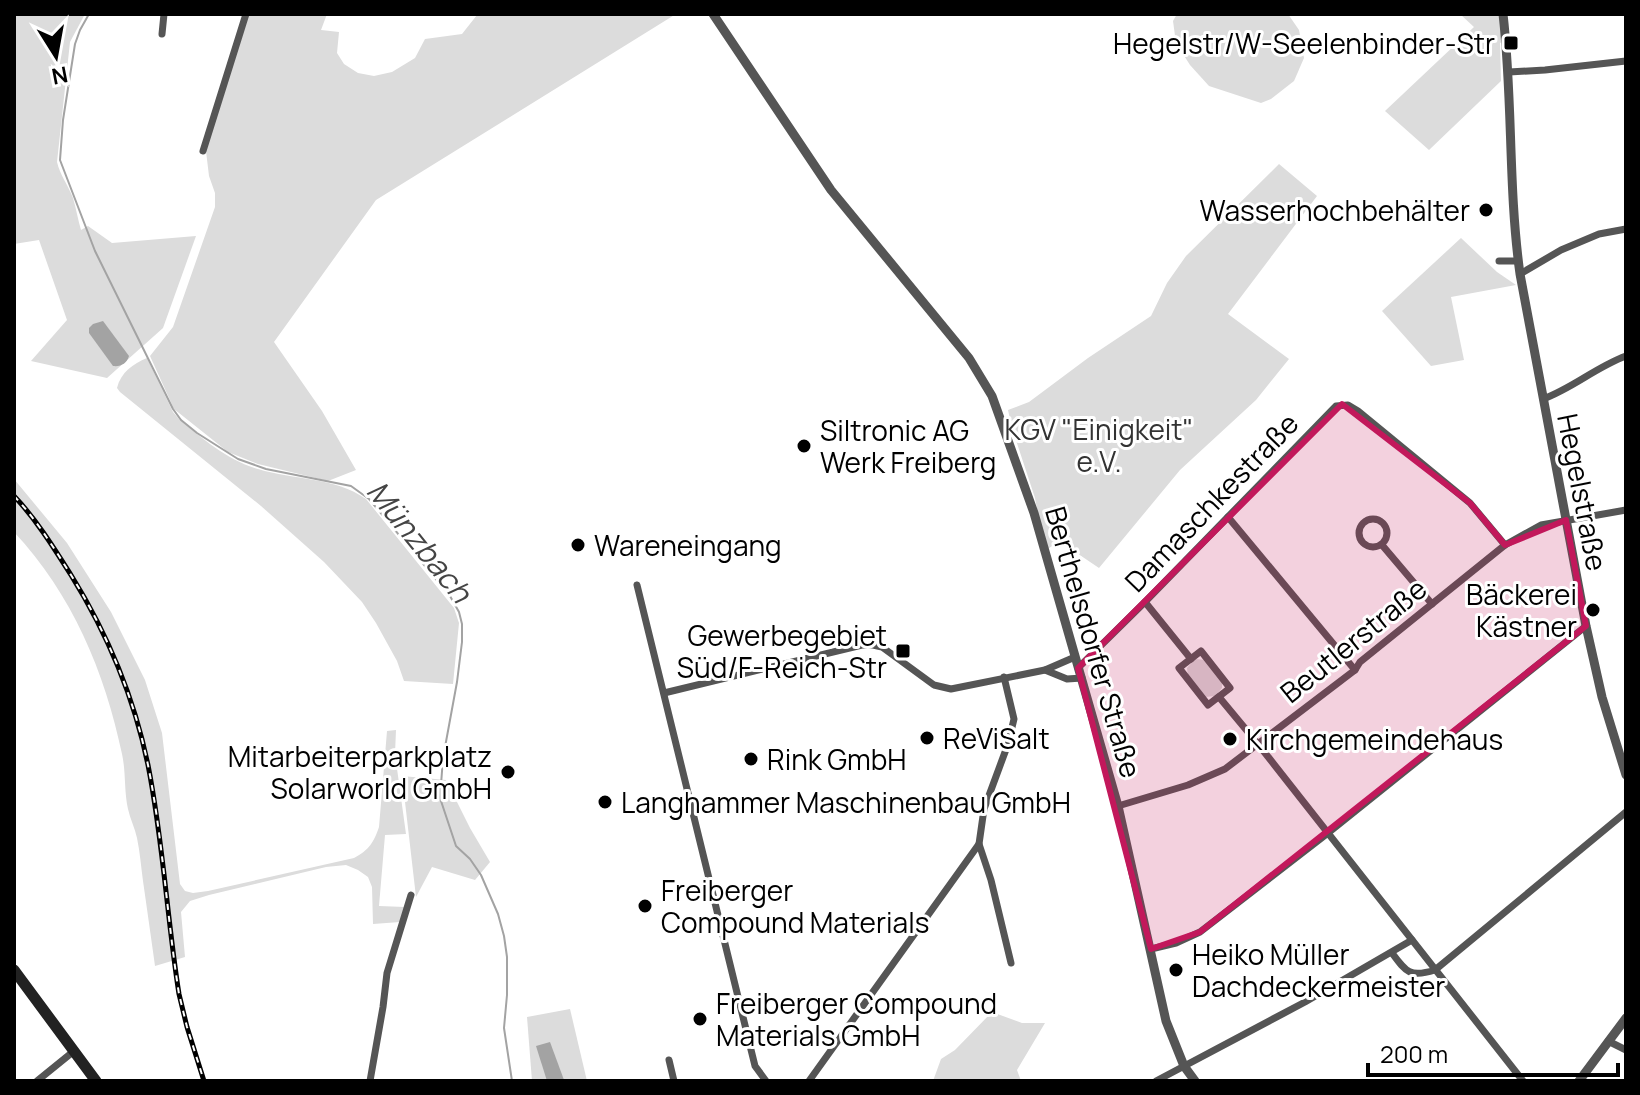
<svg xmlns="http://www.w3.org/2000/svg" width="1640" height="1095" viewBox="0 0 1640 1095" font-family="Manrope,sans-serif">
<style>
.green{fill:#dcdcdc}
.water{fill:#a3a3a3}
.lines{fill:none;stroke-linecap:round;stroke-linejoin:round}
.stream{stroke:#a3a3a3;stroke-width:2}
.minor{stroke:#555;stroke-width:7}
.tertiary{stroke:#555;stroke-width:9}
.secondary{stroke:#222;stroke-width:11}
.rail-casing{stroke:#000;stroke-width:5}
.rail{stroke:#fff;stroke-width:2;stroke-dasharray:6;stroke-linecap:butt}
.marked{fill:#c2185b;fill-opacity:0.2;stroke:#c2185b;stroke-width:6;stroke-linejoin:round}
.poi-dot{fill:#000;stroke:#fff;stroke-width:3}
.labels{text-anchor:middle;dominant-baseline:central;stroke-width:6;stroke-linejoin:round;paint-order:stroke}
.poi-label{font-size:28px;fill:#000;stroke:#fff;text-anchor:start}
.park-label{font-size:28px;fill:#333;stroke:#fff}
.street-label{font-size:28px;fill:#000;stroke:#fff}
.water-label{font-size:30px;font-style:italic;fill:#444;stroke:#fff}
</style>
<rect width="100%" height="100%" fill="#fff"/>
<!-- green -->
<g class="green">
<path d="M14,14H85L70,42L57,162C60,175 68,185 73,198C76,208 78,220 81,230L88,226L112,243L196,236L163,328L107,378L31,361L67,320L39,240L14,244Z"/>
<path d="M248,14H327L321,30L339,32L337,53L344,64L358,73L374,76L392,72L415,58L425,39L462,34L477,15L676,14L376,200L274,342L322,411L356,470L328,481L258,464L228,452L174,409L150,356L173,327L215,207V193L209,176L206,151Z"/>
<path d="M1177,14H1288L1299,30L1304,58L1294,81L1271,99L1261,103L1209,86L1190,65L1176,43L1173,21Z"/>
<path d="M1460,14H1499L1502,42L1500,43L1501,81L1429,150L1385,111L1474,27Z"/>
<path d="M1279,164L1317,196L1228,314L1289,359L1256,400L1180,470L1099,568L1059,541L1045,551L1035,498L1012,428L1008,410L1029,402L1088,358L1151,316L1167,283L1186,256Z"/>
<path d="M1461,238L1497,272L1516,285L1451,297L1464,360L1431,366L1382,311Z"/>
<path d="M147,358L173,412L179,419C203,439 227,460 258,469C294,480 335,477 366,499L454,608L459,623L453,684L404,681L397,661L376,623L362,602L324,562L261,506L120,392L117,388C121,372 133,364 147,358Z"/>
<path d="M14,479L67,543L111,612L145,680L162,733L180,884L185,891L193,893L208,891L354,858C369,850 374,842 379,827L387,731L396,730L395,754L406,834L385,835L379,906L405,907L400,922L373,924L372,887L368,877L358,870L346,865L326,867L209,895L190,901L181,912L185,957L155,966C151,937 147,909 143,881C141,867 140,852 137,838C135,828 130,819 128,809C124,791 126,772 122,754C105,672 72,594 14,532Z"/>
<path d="M1195,659L1206,660L1222,683V688L1215,696L1205,697L1188,676L1187,668Z"/>
<path d="M402,776L446,780L470,828L490,862L475,880L432,867L416,897Z"/>
<path d="M570,1009L587,1081H532L527,1017Z"/>
<path d="M992,1012L1022,1023H1045L1017,1070L1021,1081H933L941,1059L955,1050Z"/>
</g>
<!-- water -->
<g class="water">
<path d="M103,321L129,356C127,363 121,367 113,366L89,333V328L93,324Z"/>
<path d="M550,1042L564,1080L547,1081L536,1046Z"/>
</g>
<g class="lines">
<!-- stream -->
<path class="stream" d="M89,14L80,30L75,44L63,120L60,160L95,251L173,409L181,420L197,433L238,459L266,469L351,486L369,499L450,596L459,612L462,624V642L457,682L443,758L440,798L456,846L470,859L481,875L498,914L504,936L507,957V995L504,1028L512,1081"/>
<!-- minor -->
<g class="minor">
<path d="M162,34L164,14"/>
<path d="M1509,72L1545,70L1626,61"/>
<path d="M203,151L246,14"/>
<path d="M1499,261H1518"/>
<path d="M1520,274L1561,250L1599,234L1626,229"/>
<path d="M1543,399C1573,388 1596,367 1626,356"/>
<path d="M1228,517L1355,670"/>
<circle cx="1373" cy="533" r="14"/>
<path d="M1382,545L1432,604"/>
<path d="M637,585L755,1066L766,1081"/>
<path d="M1145,602L1191,659"/>
<path d="M1201,651L1230,688L1208,705L1179,668Z"/>
<path d="M1078,668L1145,602L1336,406L1348,405L1358,411L1470,503L1505,545"/>
<path d="M1045,670L1067,679L1082,678"/>
<path d="M664,693L862,645H873L882,647L934,685L951,689L1045,670L1075,657"/>
<path d="M1219,697L1258,744L1523,1081"/>
<path d="M1118,806L1188,785L1225,769L1355,670L1360,662L1505,545L1541,525L1626,510"/>
<path d="M979,844L991,880L1011,963"/>
<path d="M1151,949L1176,943L1200,932L1328,833L1586,626"/>
<path d="M1392,953C1406,972 1410,978 1435,970L1626,812"/>
<path d="M1608,1041L1626,1050"/>
<path d="M669,1060L674,1081"/>
<path d="M37,1081L74,1051"/>
<path d="M370,1081L383,1007L387,973L411,895"/>
<path d="M809,1081L979,844L984,809L1008,744L1014,719L1004,677"/>
<path d="M1156,1081L1305,1002L1412,940"/>
</g>
<!-- tertiary -->
<g class="tertiary">
<path d="M713,14L831,190L969,358L992,396L1034,513L1118,806L1166,1021L1184,1066L1195,1081"/>
<path d="M1503,14C1513,100 1508,188 1520,274L1586,626L1602,697L1626,775"/>
<path d="M1579,1081L1626,1018"/>
</g>
<!-- secondary -->
<path class="secondary" d="M14,970L96,1081"/>
<defs>
<path id="rail" d="M14,496C36,519 54,548 71,575C107,633 134,697 148,765C163,840 167,918 179,994L187,1027L204,1081"/>
</defs>
<!-- rail casing -->
<use href="#rail" class="rail-casing"/>
<!-- rail -->
<use href="#rail" class="rail"/>
</g>
<!-- marked area -->
<path class="marked" d="M1342,404L1470,503L1505,545L1566,520L1586,626L1200,932L1151,949L1078,668Z"/>
<!-- markers -->
<g class="poi-dot">
<rect x="1503" y="35" width="16" height="16" rx="4"/>
<circle cx="1486" cy="210" r="8"/>
<circle cx="804" cy="446" r="8"/>
<circle cx="578" cy="545" r="8"/>
<circle cx="1593" cy="610" r="8"/>
<rect x="895" y="643" width="16" height="16" rx="4"/>
<circle cx="927" cy="738" r="8"/>
<circle cx="1230" cy="739" r="8"/>
<circle cx="751" cy="759" r="8"/>
<circle cx="508" cy="772" r="8"/>
<circle cx="605" cy="802" r="8"/>
<circle cx="645" cy="906" r="8"/>
<circle cx="1176" cy="970" r="8"/>
<circle cx="700" cy="1019" r="8"/>
</g>
<g class="labels">
<!-- poi labels -->
<g class="poi-label">
<text x="1495" y="43" text-anchor="end">Hegelstr/W-Seelenbinder-Str</text>
<text x="1470" y="210" text-anchor="end">Wasserhochbehälter</text>
<text x="820" y="430">Siltronic AG<tspan x="820" dy="32">Werk Freiberg</tspan></text>
<text x="594" y="545">Wareneingang</text>
<text x="1577" y="594" text-anchor="end">Bäckerei<tspan x="1577" dy="32">Kästner</tspan></text>
<text x="887" y="635" text-anchor="end">Gewerbegebiet<tspan x="887" dy="32">Süd/F-Reich-Str</tspan></text>
<text x="943" y="738">ReViSalt</text>
<text x="1246" y="739">Kirchgemeindehaus</text>
<text x="492" y="756" text-anchor="end">Mitarbeiterparkplatz<tspan x="492" dy="32">Solarworld GmbH</tspan></text>
<text x="767" y="759">Rink GmbH</text>
<text x="621" y="802">Langhammer Maschinenbau GmbH</text>
<text x="661" y="890">Freiberger<tspan x="661" dy="32">Compound Materials</tspan></text>
<text x="1192" y="954">Heiko Müller<tspan x="1192" dy="32">Dachdeckermeister</tspan></text>
<text x="716" y="1003">Freiberger Compound<tspan x="716" dy="32">Materials GmbH</tspan></text>
</g>
<!-- park labels -->
<g class="park-label">
<text x="1099" y="429">KGV "Einigkeit"<tspan x="1099" dy="32">e.V.</tspan></text>
</g>
<!-- street labels -->
<g class="street-label">
<text transform="translate(1583 492) rotate(79)">Hegelstraße</text>
<text transform="translate(1211 502) rotate(-46)">Damaschkestraße</text>
<text transform="translate(1353 640) rotate(-39)">Beutlerstraße</text>
<text transform="translate(1094 642) rotate(74)">Berthelsdorfer Straße</text>
</g>
<!-- water labels -->
<g class="water-label">
<text transform="translate(420 541) rotate(51)">Münzbach</text>
</g>
</g>
<!-- border -->
<rect width="1640" height="1095" fill="none" stroke="#000000" stroke-width="32"/>
<!-- north arrow -->
<g transform="translate(56 56) rotate(169)" stroke="#ffffff" stroke-width="6" paint-order="stroke">
<path d="M0-6L14 30L0 20L-14 30Z" fill="#000000"/>
<text y="-12" font-size="22" font-weight="bold" text-anchor="middle" fill="#000000">N</text>
</g>
<!-- scale -->
<path d="M1368 1063v12h250v-12" fill="none" stroke="#000000" stroke-width="4"/>
<text x="1380" y="1063" font-size="24" fill="#000000" stroke="#ffffff" stroke-width="6" paint-order="stroke">200 m</text>
</svg>
